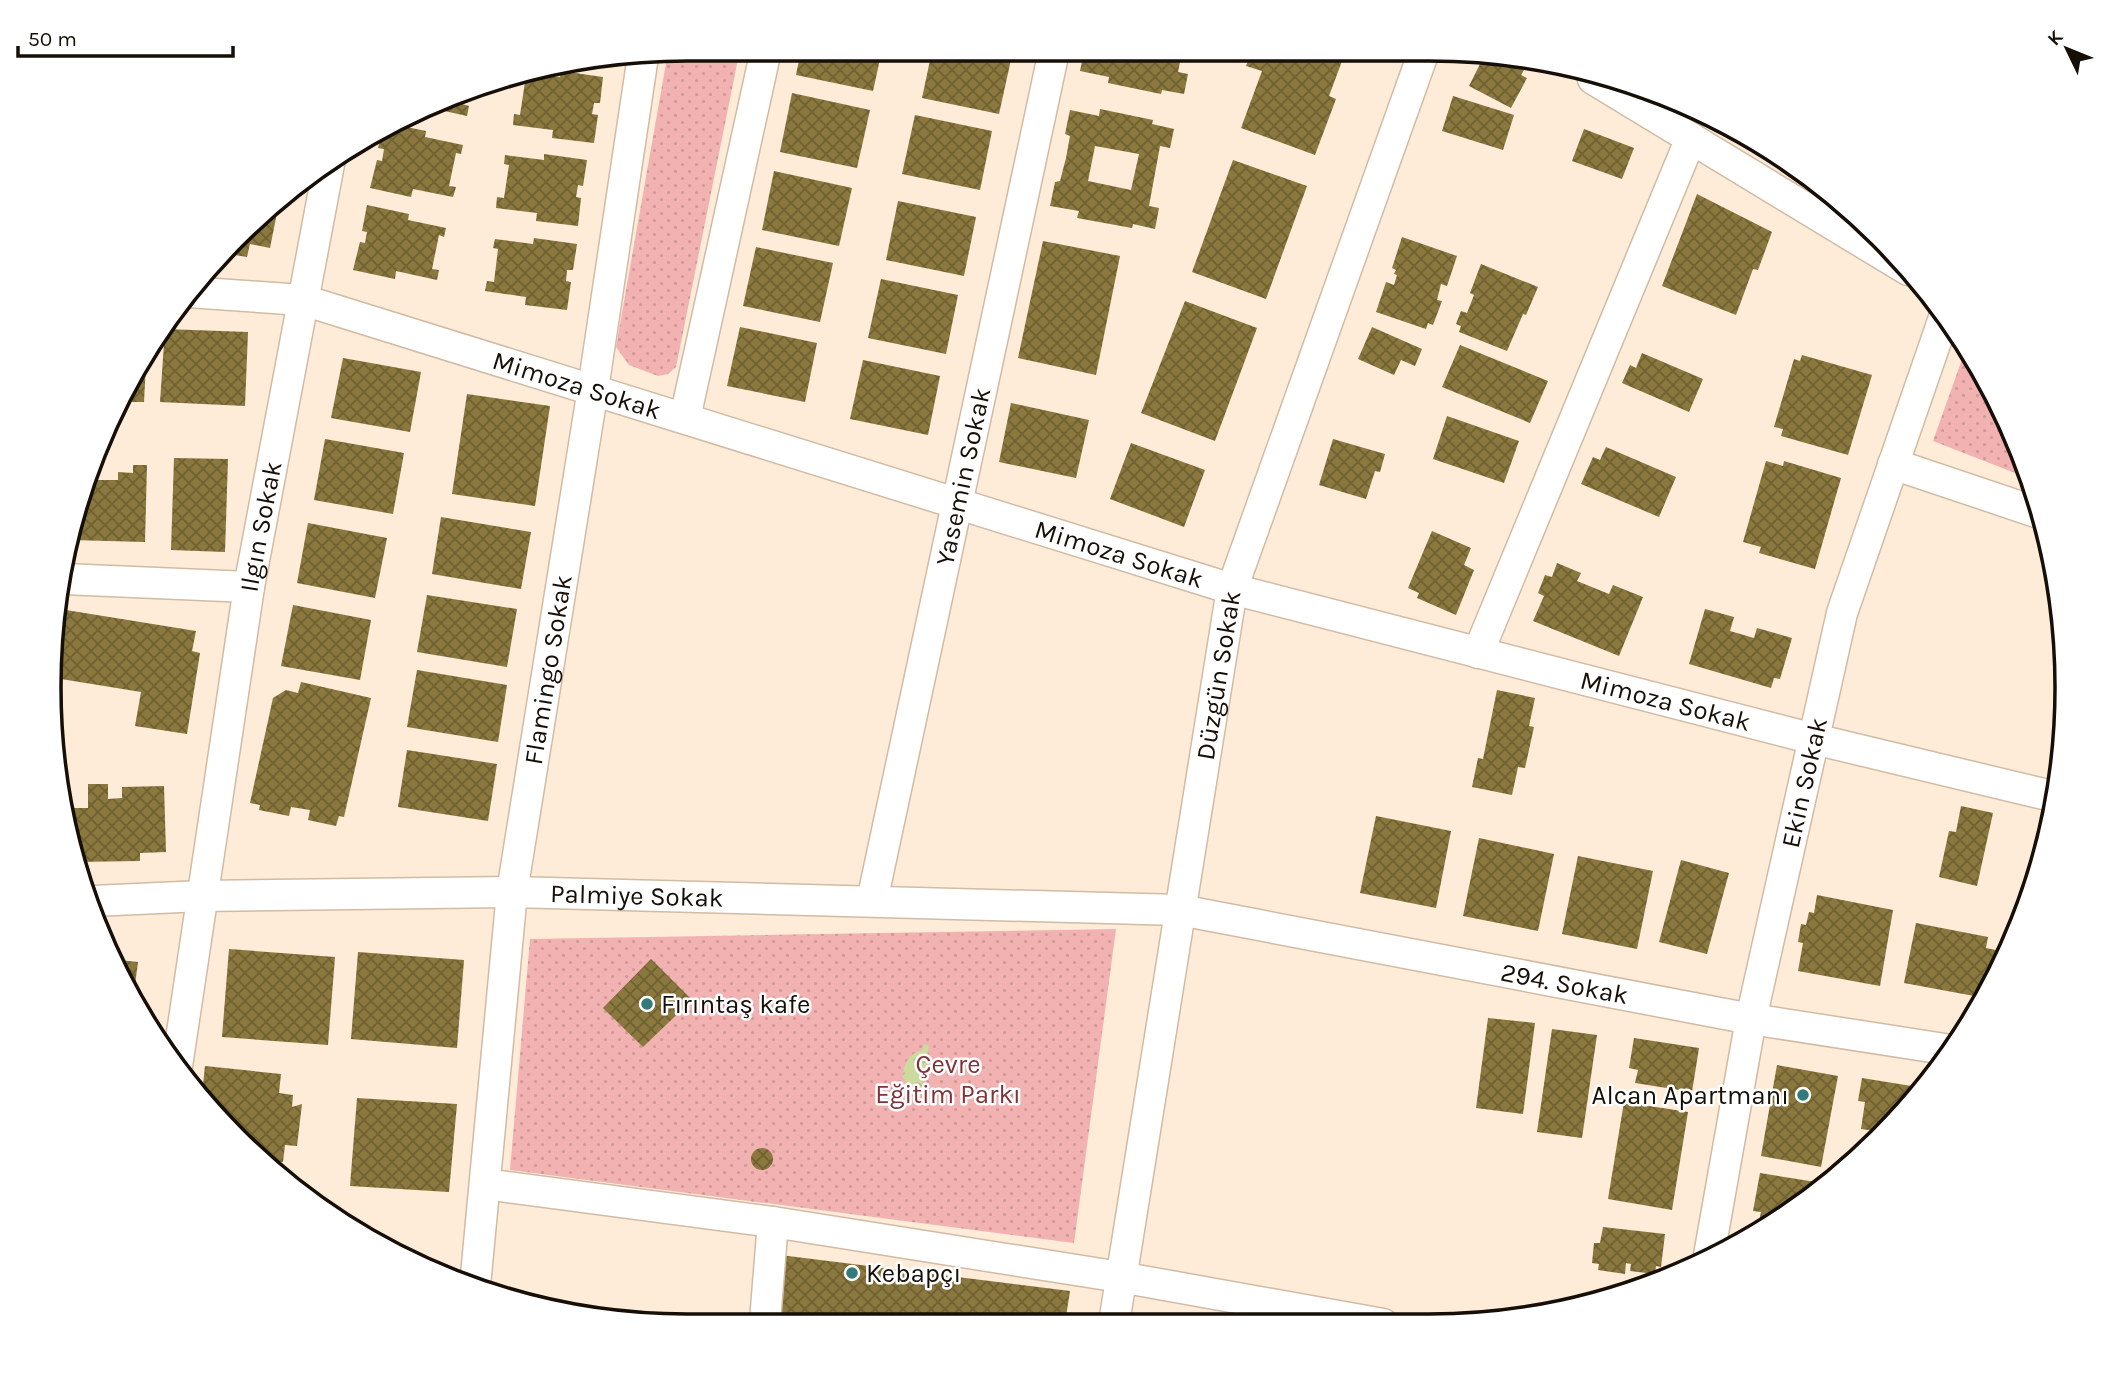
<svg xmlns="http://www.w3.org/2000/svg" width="2116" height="1375" viewBox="0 0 2116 1375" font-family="Karla,sans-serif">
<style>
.park{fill:url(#park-dots)}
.water{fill:url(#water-ripples)}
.building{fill:url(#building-cross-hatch);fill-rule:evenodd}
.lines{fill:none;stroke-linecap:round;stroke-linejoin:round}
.minor-casing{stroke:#d1bba4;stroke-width:33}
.minor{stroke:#fff;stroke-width:30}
.poi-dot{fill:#327b78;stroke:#fff;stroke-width:2.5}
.labels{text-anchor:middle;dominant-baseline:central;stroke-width:5;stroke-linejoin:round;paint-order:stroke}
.street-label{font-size:26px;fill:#160f07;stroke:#fff}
.poi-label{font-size:26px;fill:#160f07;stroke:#fff;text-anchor:start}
.park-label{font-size:26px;fill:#823138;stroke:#fff}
.rim{fill:none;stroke:#160f07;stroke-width:3.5}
</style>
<defs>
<pattern id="park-dots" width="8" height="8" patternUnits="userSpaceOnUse" patternTransform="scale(1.75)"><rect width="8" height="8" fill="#f3b2b2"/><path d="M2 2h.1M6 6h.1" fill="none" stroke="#d09898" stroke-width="1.8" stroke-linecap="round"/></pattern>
<pattern id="water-ripples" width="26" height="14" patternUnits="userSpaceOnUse" patternTransform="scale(1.75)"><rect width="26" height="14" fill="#cdda9d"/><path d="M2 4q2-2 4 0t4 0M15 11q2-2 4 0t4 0" fill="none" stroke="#afba86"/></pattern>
<pattern id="building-cross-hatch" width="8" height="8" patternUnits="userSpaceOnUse" patternTransform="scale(1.75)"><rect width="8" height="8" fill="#8a783e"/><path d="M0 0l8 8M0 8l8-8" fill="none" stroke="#706132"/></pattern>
</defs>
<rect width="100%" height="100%" fill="#feebd8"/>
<!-- park -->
<g class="park">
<path d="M688,49H740L676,367L668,374L658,376L629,365L616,347L668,52Z"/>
<path d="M1966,348L2001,405L2028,478L1933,441Z"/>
<path d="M1116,929L1074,1243L510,1170L530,939Z"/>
</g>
<!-- water -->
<path class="water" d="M924,1044L929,1045L919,1102L915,1100L916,1093L903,1078C903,1064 908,1054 922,1050Z"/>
<!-- building -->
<g class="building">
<path d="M801,50H882L873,91L796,75Z"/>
<path d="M932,51H992L1012,55L999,114L922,98Z"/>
<path d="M1084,52H1136L1161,57L1162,52H1182L1178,72L1188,74L1184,94L1162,90L1161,94L1108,83L1109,77L1080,71Z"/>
<path d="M1251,53H1345L1329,96L1336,99L1315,155L1241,128L1262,71L1246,66Z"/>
<path d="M1485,54L1499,60L1502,55L1510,59L1509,62L1524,70L1521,75L1527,78L1511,108L1469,86Z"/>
<path d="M561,71L603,77L600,103H594L592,114L598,115L594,143L552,138L553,130L513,125L514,114L520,115L525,82L520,81L521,76L536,74L560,77Z"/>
<path d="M465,91L462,104L469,106L467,116L431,108Z"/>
<path d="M792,93L870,110L857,168L780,152Z"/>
<path d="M1453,96L1514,115L1503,150L1442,131Z"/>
<path d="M1100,109L1153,120L1152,124L1174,129L1170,148L1160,146L1149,206L1159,208L1155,229L1133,224L1132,228L1077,218L1079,211L1050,206L1055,182L1060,181L1066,158L1070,136L1065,134L1070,110L1099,116ZM1095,146L1139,154L1131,190L1088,181Z"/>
<path d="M915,115L992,131L980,190L902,174Z"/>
<path d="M397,125L426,131L425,137L463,145L461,154L456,153L449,186L456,187L453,197L413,189L411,197L370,188L377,160L382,161L384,149L378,148L382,132Z"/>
<path d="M1584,129L1634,148L1622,179L1572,161Z"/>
<path d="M544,154L587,160L583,186L578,185L576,197L581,198L578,226L536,221L537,213L496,208L497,197L504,198L509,165L504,164L505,155L544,160Z"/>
<path d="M1233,160L1307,186L1266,299L1192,272Z"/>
<path d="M774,171L852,188L839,246L762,230Z"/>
<path d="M1697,194L1772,232L1758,270L1753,269L1736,315L1662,286Z"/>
<path d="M898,201L976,217L964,276L886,260Z"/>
<path d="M367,205L409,214L408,220L446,228L444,237L439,235L432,269L439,270L437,280L396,271L395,279L353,270L360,242L365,243L367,232L362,231Z"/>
<path d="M278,208L270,248L250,244L247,257L229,254Z"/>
<path d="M1402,237L1457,256L1447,286L1441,284L1437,300L1442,301L1433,325L1428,323L1426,329L1376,312L1386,282L1394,285L1397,275L1394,274L1396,270L1392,268Z"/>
<path d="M534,238L577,244L573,270H567L566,281L571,282L567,310L525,305L526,297L485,291L487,281L494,282L498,249L493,248L495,239L533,244Z"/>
<path d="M1043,241L1120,256L1096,375L1018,358Z"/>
<path d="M756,247L833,263L820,322L743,306Z"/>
<path d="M1481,264L1538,287L1526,315L1523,314L1507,351L1459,332L1461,326L1456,324L1461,311L1467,313L1474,295L1470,293Z"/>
<path d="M881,279L958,295L946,354L868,338Z"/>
<path d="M1185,301L1257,328L1215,441L1141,413Z"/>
<path d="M740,327L817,343L805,402L727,386Z"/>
<path d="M1372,327L1422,349L1415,366L1401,360L1394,375L1358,359Z"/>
<path d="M165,329L248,332L245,406L160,402Z"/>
<path d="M1460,345L1548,381L1530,423L1442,387Z"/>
<path d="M1642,353L1703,379L1689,412L1622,383L1630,365L1636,368Z"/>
<path d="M1802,355L1872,375L1848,455L1781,436L1783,429L1774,427L1794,359L1800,361Z"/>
<path d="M343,358L421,372L410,432L331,418Z"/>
<path d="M863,360L940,376L928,435L850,419Z"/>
<path d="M146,364L144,402H126Z"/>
<path d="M467,394L550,406L535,506L452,494Z"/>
<path d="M1011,403L1089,420L1076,478L999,462Z"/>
<path d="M1447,416L1519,441L1504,483L1433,459Z"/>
<path d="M325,439L404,453L393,514L314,500Z"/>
<path d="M1333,439L1385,454L1380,472L1375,471L1366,499L1319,485Z"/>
<path d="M1131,443L1205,470L1184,527L1110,499Z"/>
<path d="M1606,447L1676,477L1659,517L1581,484L1593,457L1600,460Z"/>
<path d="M174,458L228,459L225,552L171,550Z"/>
<path d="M1766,461L1783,466L1784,461L1841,478L1815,569L1759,553L1761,547L1743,542Z"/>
<path d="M133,465H147L145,542L71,540L83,482L90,469H97V480H118V472L133,473Z"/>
<path d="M441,517L531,532L521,589L432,574Z"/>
<path d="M308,523L387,538L375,598L297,583Z"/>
<path d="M1432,531L1471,548L1464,565L1474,570L1456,615L1417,598L1419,593L1408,588Z"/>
<path d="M1557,563L1581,573L1577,581L1609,594L1613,585L1643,597L1619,656L1533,621L1544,596L1538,593L1545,575L1552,577Z"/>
<path d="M427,595L517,609L507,667L417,652Z"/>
<path d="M2058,597L2062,622L2050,618Z"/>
<path d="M293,605L371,620L360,680L281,666Z"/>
<path d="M1705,609L1734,617L1730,631L1754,638L1757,628L1792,638L1780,679L1774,678L1771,688L1689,664Z"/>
<path d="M66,610L196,631L192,651L200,653L187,734L135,726L141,692L55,678Z"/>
<path d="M417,670L507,685L498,742L407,727Z"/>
<path d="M301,682L371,698L344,817L339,816L336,826L308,820L310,810L291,807L289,816L259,810L260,805L250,803L273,698L286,690L298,693Z"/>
<path d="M1497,690L1535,698L1529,726L1534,727L1525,768L1518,767L1512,795L1472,787L1478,758L1483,759Z"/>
<path d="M407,750L497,764L488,821L398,807Z"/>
<path d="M88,784H108V799L122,798V787L164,786L166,852L140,853V861L75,862L71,852L66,808H88Z"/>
<path d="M1961,806L1993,813L1977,886L1939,877L1949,831L1956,832Z"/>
<path d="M1376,816L1451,831L1436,908L1360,893Z"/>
<path d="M1479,838L1554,854L1538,931L1463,916Z"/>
<path d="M1578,856L1653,871L1637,949L1562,934Z"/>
<path d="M1681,860L1729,873L1707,954L1659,942Z"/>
<path d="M1817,895L1893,910L1880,986L1798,971L1803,943L1798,942L1801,924L1806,925L1809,912L1814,913Z"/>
<path d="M1916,923L1988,937L1986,948L2001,951L2004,933L2014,935L1985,998L1904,983Z"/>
<path d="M229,949L335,957L328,1045L222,1037Z"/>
<path d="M358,952L464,960L457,1048L351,1039Z"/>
<path d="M651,959L692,1000L643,1047L603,1008Z"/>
<path d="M119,960L138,962L134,993Z"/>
<path d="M1488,1018L1535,1023L1523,1114L1476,1108Z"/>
<path d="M1552,1029L1597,1035L1582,1138L1537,1132Z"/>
<path d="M1634,1038L1699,1048L1692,1092L1635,1083L1638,1070L1629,1068Z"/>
<path d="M1777,1065L1838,1076L1821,1167L1761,1156Z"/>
<path d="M205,1066L281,1074L279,1093L293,1095L292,1107L302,1104L297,1146L285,1145L283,1162L266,1161L265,1166L215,1109L216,1103H210L202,1094Z"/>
<path d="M1862,1078L1924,1088L1909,1108L1883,1132L1861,1129L1865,1102L1858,1101Z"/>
<path d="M357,1098L457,1104L449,1192L350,1186Z"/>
<path d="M1624,1102L1688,1112L1672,1210L1608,1199Z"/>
<circle cx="762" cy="1159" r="11"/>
<path d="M1760,1173L1822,1183L1821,1190L1757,1231L1761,1212L1753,1211Z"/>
<path d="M1603,1227L1665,1234L1661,1267L1656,1266L1655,1274L1630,1271L1631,1264L1626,1263L1625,1274L1598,1270L1599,1264L1592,1263L1594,1243H1600Z"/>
<path d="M780,1255L1070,1291L1065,1323L775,1321Z"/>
</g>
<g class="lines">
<defs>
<g id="minor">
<path d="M1593,79L1908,270"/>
<path id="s1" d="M188,292L303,300L1232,589L1814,739L2056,797"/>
<path d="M685,418L766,50"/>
<path d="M1893,464L2042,514"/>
<path d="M64,579L249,587"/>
<path d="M1478,653L1691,138"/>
<path id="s2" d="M93,901L202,896L512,892L1180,910L1751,1019L1951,1050"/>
<path id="s3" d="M872,901L1054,51"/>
<path id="s4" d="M177,1066L249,587L330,159"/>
<path d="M485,1184L773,1222"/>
<path id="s5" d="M1708,1261L1751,1019L1842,613L1945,315"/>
<path id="s6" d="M475,1286L512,892L593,389L643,56"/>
<path d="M765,1321L773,1222L1120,1277L1383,1324"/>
<path id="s7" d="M1114,1323L1232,589L1423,54"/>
</g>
</defs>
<!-- minor casing -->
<use href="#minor" class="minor-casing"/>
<!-- minor -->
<use href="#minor" class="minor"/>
</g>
<!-- markers -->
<g class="poi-dot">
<circle cx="647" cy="1004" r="7"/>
<circle cx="1803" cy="1095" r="7"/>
<circle cx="852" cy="1273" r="7"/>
</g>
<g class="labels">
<!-- street labels -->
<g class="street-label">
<text stroke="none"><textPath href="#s1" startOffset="402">Mimoza Sokak</textPath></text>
<text stroke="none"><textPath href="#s3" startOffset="434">Yasemin Sokak</textPath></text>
<text stroke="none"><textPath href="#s4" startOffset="546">Ilgın Sokak</textPath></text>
<text stroke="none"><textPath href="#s1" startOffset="970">Mimoza Sokak</textPath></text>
<text stroke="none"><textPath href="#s6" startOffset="621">Flamingo Sokak</textPath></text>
<text stroke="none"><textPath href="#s7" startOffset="656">Düzgün Sokak</textPath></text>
<text stroke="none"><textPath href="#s1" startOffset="1536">Mimoza Sokak</textPath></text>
<text stroke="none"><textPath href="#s5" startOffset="488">Ekin Sokak</textPath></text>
<text stroke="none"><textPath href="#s2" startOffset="544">Palmiye Sokak</textPath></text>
<text stroke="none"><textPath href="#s2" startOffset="1479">294. Sokak</textPath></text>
</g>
<!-- poi labels -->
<g class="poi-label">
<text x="661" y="1004">Fırıntaş kafe</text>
<text x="1789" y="1095" text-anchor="end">Alcan Apartmanı</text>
<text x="866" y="1273">Kebapçı</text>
</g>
<!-- park labels -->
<g class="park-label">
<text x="948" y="1064">Çevre<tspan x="948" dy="30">Eğitim Parkı</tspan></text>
</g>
</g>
<!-- crop -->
<path d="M0 0H2116V1375H0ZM687 61H1429A626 626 0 0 1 2055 687V688A626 626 0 0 1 1429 1314H687A626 626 0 0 1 61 688V687A626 626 0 0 1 687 61Z" fill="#fff" fill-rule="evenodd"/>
<path class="rim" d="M687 61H1429A626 626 0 0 1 2055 687V688A626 626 0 0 1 1429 1314H687A626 626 0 0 1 61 688V687A626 626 0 0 1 687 61Z"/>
<!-- north arrow -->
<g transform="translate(2067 49) rotate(313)" stroke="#ffffff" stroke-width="5" paint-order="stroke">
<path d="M0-5L12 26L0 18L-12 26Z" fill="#160f07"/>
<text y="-10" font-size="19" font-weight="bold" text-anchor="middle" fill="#160f07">K</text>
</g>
<!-- scale -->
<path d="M18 46v10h215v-10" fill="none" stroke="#160f07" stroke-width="3.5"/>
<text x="28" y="46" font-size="21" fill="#160f07" stroke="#ffffff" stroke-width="5" paint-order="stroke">50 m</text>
</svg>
